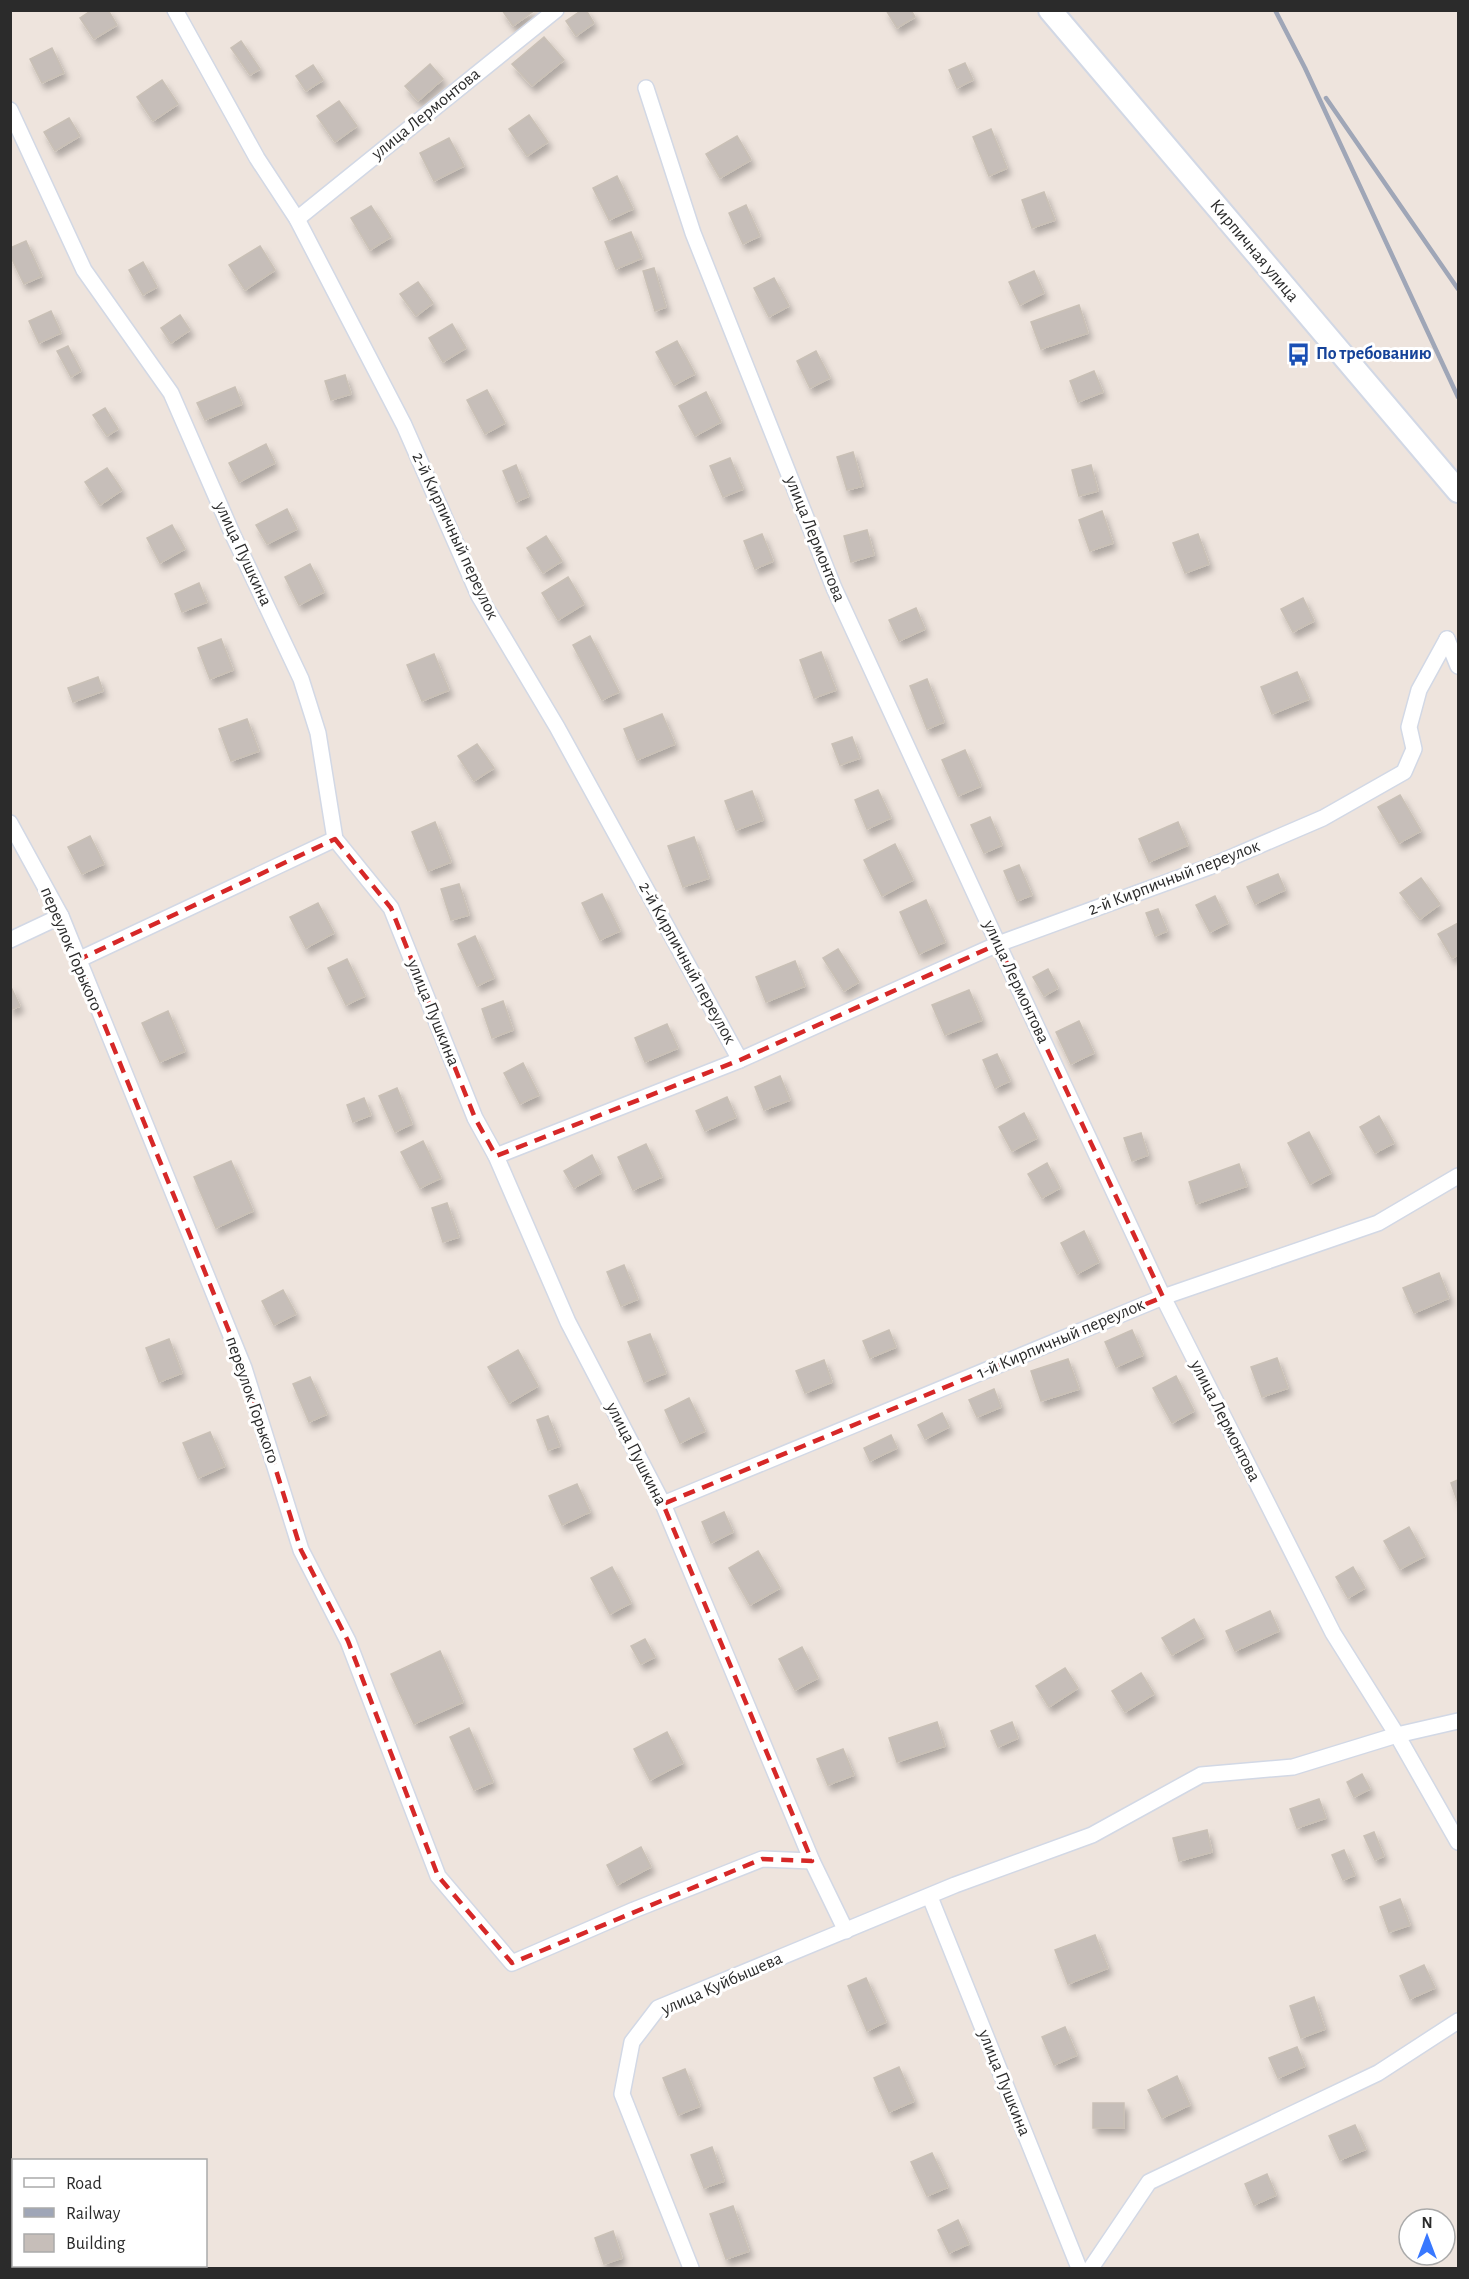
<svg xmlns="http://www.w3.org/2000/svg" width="1469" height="2279" viewBox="0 0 1469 2279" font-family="'Alegreya Sans',sans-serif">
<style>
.building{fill:#c6beb9;stroke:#c9c0b6;stroke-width:1.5;filter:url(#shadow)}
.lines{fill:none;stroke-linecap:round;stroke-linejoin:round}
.street-casing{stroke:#d2d8e5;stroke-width:18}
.secondary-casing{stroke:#d2d8e5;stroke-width:26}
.street{stroke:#fff;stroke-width:15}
.secondary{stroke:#fff;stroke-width:22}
.rail{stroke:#9fa6b7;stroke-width:4.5}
.marked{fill:none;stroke:#d62828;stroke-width:4.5;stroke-dasharray:12 8;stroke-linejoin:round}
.labels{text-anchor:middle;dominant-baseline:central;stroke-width:6;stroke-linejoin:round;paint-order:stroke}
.street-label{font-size:18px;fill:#2b2b2b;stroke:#fff}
.transit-label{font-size:18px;font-weight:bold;fill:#164399;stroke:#fff;text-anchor:start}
</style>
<defs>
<filter id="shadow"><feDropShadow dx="3.5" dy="6" stdDeviation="3" flood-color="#0004"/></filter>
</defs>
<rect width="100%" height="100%" fill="#eee4dd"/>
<!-- building -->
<g class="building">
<path d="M92,10H108L117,25L94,39L80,18Z"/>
<path d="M502,10H535L513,26Z"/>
<path d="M582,10H586L594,23L576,36L566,21Z"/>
<path d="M886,10H911L915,17L897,28Z"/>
<path d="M544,37L564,60L532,86L512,64Z"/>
<path d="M241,41L260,69L250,75L231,48Z"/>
<path d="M52,48L64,73L42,83L30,59Z"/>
<path d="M965,63L973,80L957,88L949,70Z"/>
<path d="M430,64L443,79L418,101L405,86Z"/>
<path d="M313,65L323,80L306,91L296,76Z"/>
<path d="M162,80L178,104L153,121L137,97Z"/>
<path d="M339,101L357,126L335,142L317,116Z"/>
<path d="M529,115L548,142L527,156L509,129Z"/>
<path d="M69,118L80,136L55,151L44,132Z"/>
<path d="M991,129L1007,168L989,176L973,137Z"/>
<path d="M737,136L751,160L720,178L706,154Z"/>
<path d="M449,138L464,166L434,181L420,153Z"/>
<path d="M617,176L633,209L609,220L593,188Z"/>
<path d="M1044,192L1055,220L1032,228L1022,200Z"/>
<path d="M746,205L760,236L743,244L729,213Z"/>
<path d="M371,206L391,237L370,250L351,218Z"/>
<path d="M631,232L642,258L616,269L605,242Z"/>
<path d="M26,241L42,276L24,284L10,255V248Z"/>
<path d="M260,246L275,270L245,290L229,265Z"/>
<path d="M143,262L157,287L143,295L129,270Z"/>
<path d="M654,268L666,307L655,311L643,271Z"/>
<path d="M1034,271L1044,293L1020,305L1009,282Z"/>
<path d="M774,278L789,306L769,317L754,288Z"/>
<path d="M418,282L433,303L416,316L400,294Z"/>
<path d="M1079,305L1088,333L1041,349L1031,322Z"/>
<path d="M51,311L61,333L39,343L29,321Z"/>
<path d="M180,315L190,330L171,343L161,328Z"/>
<path d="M452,324L466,348L443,362L429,338Z"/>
<path d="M677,341L695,374L674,385L656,352Z"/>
<path d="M68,346L81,371L71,377L57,351Z"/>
<path d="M816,351L830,378L810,388L797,361Z"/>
<path d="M1094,371L1103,392L1078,402L1070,381Z"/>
<path d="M345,375L351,394L331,400L325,381Z"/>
<path d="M235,387L242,404L205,420L197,403Z"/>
<path d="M487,390L505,423L485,434L467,400Z"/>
<path d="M706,392L721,422L695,436L679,406Z"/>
<path d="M105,408L118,429L107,436L93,415Z"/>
<path d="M266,444L275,463L239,482L229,463Z"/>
<path d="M853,452L863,486L847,490L837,457Z"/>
<path d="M730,458L743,489L723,497L710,466Z"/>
<path d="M516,465L529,496L516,502L503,471Z"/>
<path d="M1091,465L1098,491L1079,496L1072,470Z"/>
<path d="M107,468L122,490L100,505L85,482Z"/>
<path d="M287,509L297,529L267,544L256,525Z"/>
<path d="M1102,511L1113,543L1090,551L1079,520Z"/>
<path d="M172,525L185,549L160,563L147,538Z"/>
<path d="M867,530L874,555L851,562L844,536Z"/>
<path d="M762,534L773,561L755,569L744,541Z"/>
<path d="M1198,534L1209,564L1185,573L1173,543Z"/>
<path d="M546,536L562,561L543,573L527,548Z"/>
<path d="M310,564L324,592L299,605L285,577Z"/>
<path d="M568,577L584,604L558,620L542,593Z"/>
<path d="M199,583L207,602L182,612L175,594Z"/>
<path d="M1303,598L1314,621L1293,632L1281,609Z"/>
<path d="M916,608L925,629L899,641L889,620Z"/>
<path d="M590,636L619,692L602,700L573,645Z"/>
<path d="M221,639L233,670L210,679L198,648Z"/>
<path d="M821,652L836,690L814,698L800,660Z"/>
<path d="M434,654L449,690L422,701L407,665Z"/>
<path d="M1297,672L1309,699L1272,714L1261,687Z"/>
<path d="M98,677L103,691L73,702L68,688Z"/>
<path d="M927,679L944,722L927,729L910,686Z"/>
<path d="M662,714L675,744L637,760L624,729Z"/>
<path d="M247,719L259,751L231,761L219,729Z"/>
<path d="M852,737L860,758L840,765L832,744Z"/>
<path d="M477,744L494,768L474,781L458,756Z"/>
<path d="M965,750L981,786L958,796L942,760Z"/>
<path d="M878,790L891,818L867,829L855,800Z"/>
<path d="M752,791L763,820L736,830L725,801Z"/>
<path d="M1400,795L1421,831L1399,843L1378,807Z"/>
<path d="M990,817L1002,845L984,853L971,825Z"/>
<path d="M435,822L451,862L428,871L412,832Z"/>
<path d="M1178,822L1188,845L1149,862L1139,839Z"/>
<path d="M90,836L104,864L82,874L68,847Z"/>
<path d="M694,837L709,878L683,887L668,846Z"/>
<path d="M895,844L913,880L882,896L864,860Z"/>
<path d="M1019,865L1032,895L1017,901L1004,871Z"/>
<path d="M1278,874L1285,890L1255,904L1247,887Z"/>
<path d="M1421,878L1440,904L1420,919L1400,893Z"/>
<path d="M459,884L469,915L451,920L441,889Z"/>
<path d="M602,894L620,931L600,940L582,903Z"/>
<path d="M1215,896L1228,923L1210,932L1196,905Z"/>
<path d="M926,900L945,942L919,954L900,912Z"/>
<path d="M318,903L334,933L306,948L290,917Z"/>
<path d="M1158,909L1167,931L1155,936L1146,913Z"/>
<path d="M1458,923V955L1452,958L1438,934Z"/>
<path d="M475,936L494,978L477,986L458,944Z"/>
<path d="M838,949L859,982L844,991L823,958Z"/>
<path d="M347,959L365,996L346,1005L328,968Z"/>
<path d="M795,961L805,986L766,1002L756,977Z"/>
<path d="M1048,969L1058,988L1044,996L1033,977Z"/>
<path d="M10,985L20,1006L10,1010Z"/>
<path d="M969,990L982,1020L945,1035L932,1005Z"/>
<path d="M503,1001L513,1030L492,1038L482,1009Z"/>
<path d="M168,1011L185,1051L160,1062L142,1023Z"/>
<path d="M1079,1021L1094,1053L1071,1064L1056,1032Z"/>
<path d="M667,1024L678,1048L645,1062L635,1038Z"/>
<path d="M997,1054L1010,1081L995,1088L983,1060Z"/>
<path d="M523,1063L539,1095L520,1104L504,1073Z"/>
<path d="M780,1076L790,1100L764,1110L755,1087Z"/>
<path d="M397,1088L412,1124L395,1132L379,1096Z"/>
<path d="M727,1097L736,1117L705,1131L696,1111Z"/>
<path d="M364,1098L371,1115L353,1122L347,1105Z"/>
<path d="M1024,1113L1037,1138L1012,1151L999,1127Z"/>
<path d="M1379,1116L1394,1143L1375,1153L1360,1127Z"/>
<path d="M1309,1132L1331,1173L1310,1184L1288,1143Z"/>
<path d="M1141,1133L1148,1155L1132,1161L1124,1138Z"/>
<path d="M423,1141L441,1178L420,1188L401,1152Z"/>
<path d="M646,1144L662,1177L633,1190L618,1157Z"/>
<path d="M592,1155L601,1173L574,1188L564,1171Z"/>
<path d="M231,1161L253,1211L216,1228L194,1177Z"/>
<path d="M1047,1163L1060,1188L1042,1198L1028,1174Z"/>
<path d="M1239,1164L1247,1186L1196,1204L1189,1182Z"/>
<path d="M447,1203L459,1237L443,1242L432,1208Z"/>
<path d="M1084,1231L1099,1262L1077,1274L1061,1243Z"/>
<path d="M624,1265L638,1299L621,1306L607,1272Z"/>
<path d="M1439,1273L1449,1298L1414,1313L1403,1288Z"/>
<path d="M283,1290L296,1314L274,1325L262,1301Z"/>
<path d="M889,1330L896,1347L870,1358L863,1341Z"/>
<path d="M1132,1330L1143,1355L1116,1367L1105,1342Z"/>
<path d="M650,1334L666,1373L644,1382L628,1342Z"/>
<path d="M169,1339L182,1373L159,1382L146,1348Z"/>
<path d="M518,1350L538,1386L509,1403L488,1367Z"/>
<path d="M1277,1358L1288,1388L1262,1397L1251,1367Z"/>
<path d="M1068,1359L1079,1389L1041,1401L1031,1371Z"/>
<path d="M824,1360L832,1382L805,1393L796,1371Z"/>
<path d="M1176,1376L1194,1411L1172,1423L1153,1388Z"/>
<path d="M310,1377L327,1414L309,1422L293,1384Z"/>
<path d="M994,1389L1001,1407L977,1417L969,1400Z"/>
<path d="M689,1398L705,1431L680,1443L665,1410Z"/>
<path d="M942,1413L949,1427L925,1439L918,1425Z"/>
<path d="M548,1416L560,1446L548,1450L537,1420Z"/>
<path d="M210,1432L225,1466L198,1478L183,1443Z"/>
<path d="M891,1435L897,1448L870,1461L864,1448Z"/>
<path d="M1458,1480V1503L1451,1483Z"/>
<path d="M577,1484L590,1512L562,1525L549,1496Z"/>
<path d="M724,1512L733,1532L711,1543L702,1522Z"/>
<path d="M1409,1527L1425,1556L1400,1569L1384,1541Z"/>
<path d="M758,1551L780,1588L750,1605L729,1568Z"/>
<path d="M612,1567L631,1603L610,1614L591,1578Z"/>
<path d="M1353,1567L1365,1588L1348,1598L1336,1577Z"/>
<path d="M1270,1611L1279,1631L1235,1651L1226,1631Z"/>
<path d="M1194,1619L1204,1637L1172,1655L1162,1638Z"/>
<path d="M645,1639L655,1657L641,1664L631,1646Z"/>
<path d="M802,1647L818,1678L795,1690L779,1659Z"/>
<path d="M440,1651L463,1702L414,1724L391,1674Z"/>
<path d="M1065,1668L1078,1688L1049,1707L1036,1686Z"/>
<path d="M1141,1673L1154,1694L1125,1712L1112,1691Z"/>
<path d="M937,1722L945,1746L897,1762L889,1738Z"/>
<path d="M1012,1722L1018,1738L998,1747L991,1731Z"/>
<path d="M469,1728L493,1782L474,1790L450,1737Z"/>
<path d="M667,1732L683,1763L650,1780L634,1749Z"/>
<path d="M843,1749L854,1775L828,1785L817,1759Z"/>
<path d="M1362,1774L1370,1789L1354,1797L1347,1782Z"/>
<path d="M1319,1799L1326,1818L1297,1828L1290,1809Z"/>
<path d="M1207,1830L1212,1852L1179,1861L1173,1838Z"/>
<path d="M1374,1832L1384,1856L1375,1860L1364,1836Z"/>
<path d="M641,1847L651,1867L617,1885L607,1865Z"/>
<path d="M1344,1850L1355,1875L1343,1880L1332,1855Z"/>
<path d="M1400,1899L1410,1925L1389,1932L1380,1907Z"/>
<path d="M1095,1935L1108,1968L1068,1984L1055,1950Z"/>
<path d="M1424,1965L1435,1988L1410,1999L1400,1976Z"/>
<path d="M866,1978L886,2022L867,2031L848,1986Z"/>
<path d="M1314,1997L1325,2029L1301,2038L1290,2006Z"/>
<path d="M1065,2027L1077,2055L1054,2065L1042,2037Z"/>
<path d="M1297,2047L1305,2066L1278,2078L1269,2058Z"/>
<path d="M899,2067L914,2101L889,2112L874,2078Z"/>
<path d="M685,2069L700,2106L678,2115L663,2078Z"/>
<path d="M1177,2076L1190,2105L1162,2118L1148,2090Z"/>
<rect x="1093" y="2103" width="31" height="25"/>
<path d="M1355,2125L1366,2149L1340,2160L1329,2136Z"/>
<path d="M712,2147L724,2181L704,2188L691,2155Z"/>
<path d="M932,2153L948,2187L927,2196L911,2162Z"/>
<path d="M1267,2174L1276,2195L1254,2205L1245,2184Z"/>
<path d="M733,2206L749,2251L726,2259L710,2214Z"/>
<path d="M958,2220L969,2244L949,2253L938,2230Z"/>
<path d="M613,2231L622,2258L604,2264L595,2238Z"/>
</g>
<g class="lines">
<defs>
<g id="street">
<path d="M175,10L257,158L297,219L404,425L479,596L557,727L740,1060"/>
<path d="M646,88L693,233L834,588L998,944L1163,1297L1333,1633L1397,1735L1458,1842"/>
<path d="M10,110L84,270L171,393L232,533L301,679L318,733L335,839L391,908L475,1118L496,1156L568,1322L663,1504L812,1861L846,1931"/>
<path d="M297,219L556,10"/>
<path d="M1447,639L1458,666"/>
<path d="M10,823L61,916L244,1368L301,1550L348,1641L438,1876L512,1963L634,1910L762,1859L812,1861"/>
<path d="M10,940L61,916"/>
<path d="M78,960L335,839"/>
<path d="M496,1156L740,1060L998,944L1209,867L1323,818L1404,772L1414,749L1409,727L1419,690L1447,639"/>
<path d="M663,1504L1163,1297L1378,1223L1458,1176"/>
<path d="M930,1897L1079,2268"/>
<path d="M691,2268L622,2094L632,2042L658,2008L955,1885L1092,1835L1201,1775L1293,1767L1397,1735L1458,1721"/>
<path d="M1091,2268L1149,2182L1378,2073L1458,2021"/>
</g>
<path id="secondary" d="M1050,10L1458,491"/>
</defs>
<!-- street casing -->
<use href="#street" class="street-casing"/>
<!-- secondary casing -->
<use href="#secondary" class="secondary-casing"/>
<!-- street -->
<use href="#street" class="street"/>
<!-- secondary -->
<use href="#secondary" class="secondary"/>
<!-- rail -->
<g class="rail">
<path d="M1275,10L1305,68L1458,397"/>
<path d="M1326,98L1458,289"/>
</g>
</g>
<!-- marked area -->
<path class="marked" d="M335,839L391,908L475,1118L496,1156L740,1060L998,944L1163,1297L663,1504L812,1861L762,1859L512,1963L438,1876L348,1641L301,1550L244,1368L78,960Z"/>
<!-- icons -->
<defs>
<symbol id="bus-bare" viewBox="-9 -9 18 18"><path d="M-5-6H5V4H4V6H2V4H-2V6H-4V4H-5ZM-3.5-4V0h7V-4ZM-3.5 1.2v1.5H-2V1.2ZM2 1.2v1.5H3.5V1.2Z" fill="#1a4fb4" stroke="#fff" stroke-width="2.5" paint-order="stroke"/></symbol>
</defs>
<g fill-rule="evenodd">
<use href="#bus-bare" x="1282" y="338" width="33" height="33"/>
</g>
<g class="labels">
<!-- street labels -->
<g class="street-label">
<text transform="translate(426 114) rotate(-39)">улица Лермонтова</text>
<text transform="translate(1254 251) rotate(50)">Кирпичная улица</text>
<text transform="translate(455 536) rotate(65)">2-й Кирпичный переулок</text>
<text transform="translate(815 539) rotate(68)">улица Лермонтова</text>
<text transform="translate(243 554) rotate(65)">улица Пушкина</text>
<text transform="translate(1174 878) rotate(-21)">2-й Кирпичный переулок</text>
<text transform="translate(71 949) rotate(67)">переулок Горького</text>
<text transform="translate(687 963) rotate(61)">2-й Кирпичный переулок</text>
<text transform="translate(1016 982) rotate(65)">улица Лермонтова</text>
<text transform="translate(433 1013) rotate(68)">улица Пушкина</text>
<text transform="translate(1061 1339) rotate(-23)">1-й Кирпичный переулок</text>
<text transform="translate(252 1400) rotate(71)">переулок Горького</text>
<text transform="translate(1225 1421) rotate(63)">улица Лермонтова</text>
<text transform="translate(636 1454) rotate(63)">улица Пушкина</text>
<text transform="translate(722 1984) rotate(-24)">улица Куйбышева</text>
<text transform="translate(1004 2083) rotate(68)">улица Пушкина</text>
</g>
<!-- transit labels -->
<g class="transit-label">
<text x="1316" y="354">По требованию</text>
</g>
</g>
<!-- border -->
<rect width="1469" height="2279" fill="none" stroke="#2b2b2b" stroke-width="24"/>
<!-- legend -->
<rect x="12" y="2159" width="195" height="108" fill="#ffffff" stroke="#aaaaaa" stroke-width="1.5"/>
<rect x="24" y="2178" width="30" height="9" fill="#ffffff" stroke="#aaaaaa" stroke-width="1.5"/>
<text x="66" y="2189" font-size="18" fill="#2b2b2b">Road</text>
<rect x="24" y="2208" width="30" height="9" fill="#9fa6b7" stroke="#aaaaaa" stroke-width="1.5"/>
<text x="66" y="2219" font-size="18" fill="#2b2b2b">Railway</text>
<rect x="24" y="2234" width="30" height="18" fill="#c6beb9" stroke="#aaaaaa" stroke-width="1.5"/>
<text x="66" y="2249" font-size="18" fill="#2b2b2b">Building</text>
<!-- north arrow -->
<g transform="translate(1427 2237)"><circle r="28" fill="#ffffff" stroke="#aaaaaa" stroke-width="1.5"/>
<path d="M0-4.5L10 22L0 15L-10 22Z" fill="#3878ff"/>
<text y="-9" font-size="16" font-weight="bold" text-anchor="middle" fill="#2b2b2b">N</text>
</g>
</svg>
